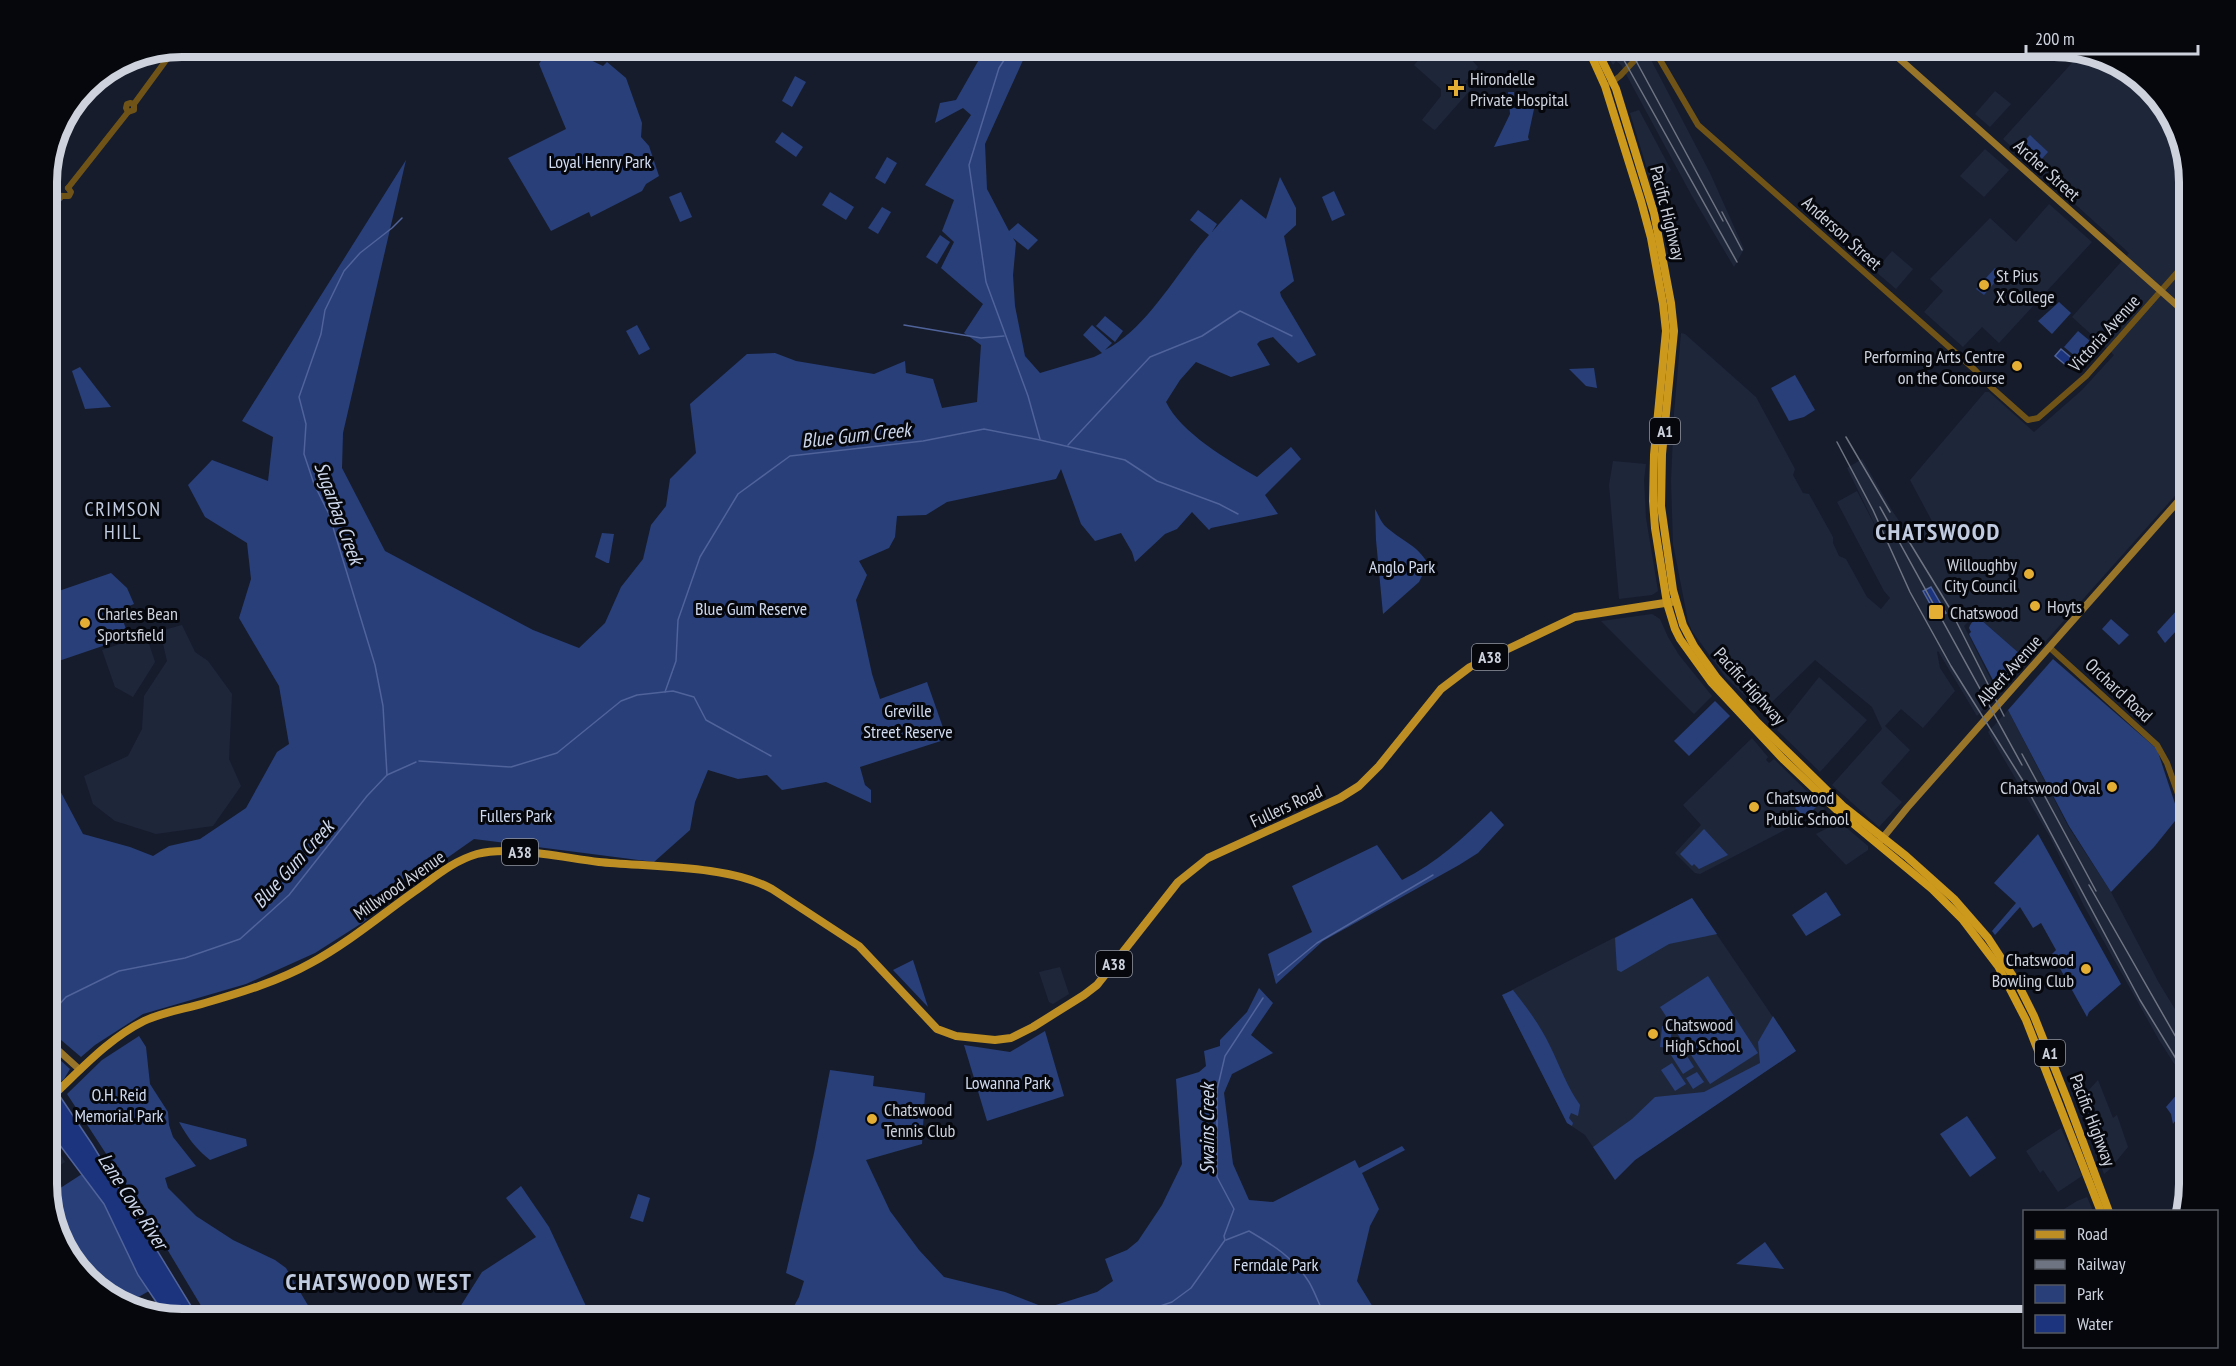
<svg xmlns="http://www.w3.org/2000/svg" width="2236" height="1366" viewBox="0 0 2236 1366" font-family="'PT Sans Narrow',sans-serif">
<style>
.built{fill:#1e263a}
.green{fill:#283f7a}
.water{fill:#1b347d;stroke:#50639a;stroke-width:1.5}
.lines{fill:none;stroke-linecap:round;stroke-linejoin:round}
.stream{stroke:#50639a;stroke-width:1.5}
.tertiary{stroke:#705417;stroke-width:6}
.secondary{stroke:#997529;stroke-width:7}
.primary{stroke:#bc8e23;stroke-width:8}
.trunk{stroke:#cc991d;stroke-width:8}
.rail{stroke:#6e7481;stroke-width:1.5}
.poi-dot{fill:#e4ae35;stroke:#05070d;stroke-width:2}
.labels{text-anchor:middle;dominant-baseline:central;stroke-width:6;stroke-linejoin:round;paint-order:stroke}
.shield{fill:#05070d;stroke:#91959e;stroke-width:1.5}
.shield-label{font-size:16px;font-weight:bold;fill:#cdd2dc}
.poi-label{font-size:18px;fill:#cdd2dc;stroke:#05070d;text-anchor:start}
.park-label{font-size:18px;fill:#d1dbf0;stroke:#05070d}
.street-label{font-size:18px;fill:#cdd2dc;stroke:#05070d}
.water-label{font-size:20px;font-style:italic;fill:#cdd7ec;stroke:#05070d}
.neighbourhood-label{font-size:20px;letter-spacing:1.5px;fill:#c2cce1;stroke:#05070d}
.district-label{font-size:24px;font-weight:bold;letter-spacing:1.5px;fill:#c2cce1;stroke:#05070d}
.rim{fill:none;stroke:#cdd2dc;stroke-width:8}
</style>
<rect width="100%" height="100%" fill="#161c2c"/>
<!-- built -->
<g class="built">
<path d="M1460,47L1478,67L1465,82L1472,88L1435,130L1433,129L1422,120L1441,96V89L1414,65L1431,47Z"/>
<path d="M1602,47H1643L1650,58L1710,173L1744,249L1734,267L1692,196L1621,65L1616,61L1613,65Z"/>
<path d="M2080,54L2122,65L2171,114L2189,174V480L2028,661L1980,619L1978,612L1964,626L1998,694L1977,716L1938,651L1937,652L1940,668L1955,691L1923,728L1901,709L1885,726L1910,750L1881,783L1902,802L1879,827L1832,785L1882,729L1872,707L1815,660L1762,712L1726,678L1692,631L1688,621L1673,544L1671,481L1674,413L1681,333L1685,334L1756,397L1795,469L1793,475L1803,493L1809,494L1833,537V543L1839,556L1846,559L1867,597L1881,609L1890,598L1884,591L1837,502L1857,491L1884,543L1847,468L1862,459L1893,512L1912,540L1933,523L1910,480L1985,392H1989L2034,432L2082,390L2114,355L2072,317L2129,253L2003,139Z"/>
<path d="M1995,91L2011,104L1990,127L1975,114Z"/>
<path d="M1639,110L1671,170L1652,185L1630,113Z"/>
<path d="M1985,149L2009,170L1984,197L1960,176Z"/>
<path d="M2049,204L2092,242L1999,343L1982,327L1963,347L1924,312L1943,291L1930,279L1990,218L2016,242Z"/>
<path d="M1892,251L1913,269L1896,289L1875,271Z"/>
<path d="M1613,461L1646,464L1644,480L1646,518L1658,591L1652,595L1619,599L1609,485Z"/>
<path d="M1652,614L1660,619L1668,637L1679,655L1712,696L1694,714L1601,621Z"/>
<path d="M182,625L195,652L208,661L232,694L229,759L241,786L213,826L156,834L115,821L93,804L84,776L128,756L142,729L144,696L167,661L160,631Z"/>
<path d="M146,635L155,662L133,697L115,687L102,650Z"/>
<path d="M1819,677L1867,720L1820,772L1777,730Z"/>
<path d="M2008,710L2068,826L2111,892L2159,983L2189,1032V1087L2159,1040L2084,906L2050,837L1988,732Z"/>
<path d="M1752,738L1768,757L1766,760L1769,763L1774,759L1825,809L1700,874L1695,873L1675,853L1701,825L1683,805Z"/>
<path d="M1837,823L1842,824L1868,846V850L1846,865L1816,834Z"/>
<path d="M1692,898L1796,1051L1635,1160L1615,1180L1585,1135L1567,1123L1502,995Z"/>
<path d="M1060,967L1069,994L1053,1004L1049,1002L1039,972Z"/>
<path d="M2098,1080L2113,1118L2117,1115L2128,1147L2109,1170L2104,1174L2077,1103Z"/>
<path d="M2189,1103V1143L2175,1128Z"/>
<path d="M2061,1128L2082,1176L2058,1192L2043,1170L2040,1173L2026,1151Z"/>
<path d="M49,1134L65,1162L54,1169L47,1158V1135Z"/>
<path d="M2087,1197L2093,1211H2061L2077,1201Z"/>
</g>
<!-- green -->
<g class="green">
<path d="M550,46L563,47L603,66L607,62L626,78L642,123L641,137L649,146L659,176L646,184L642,191L591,217L589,212L551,231L508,158L566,129L539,64Z"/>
<path d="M971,47H1033L1024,58L985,144L987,189L1009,231L1018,223L1038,240L1028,250L1013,238L1016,243L1013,275L1015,306L1025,356L1040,373L1094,357L1102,353L1083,335L1092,325L1112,343L1105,350C1147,329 1178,271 1209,235L1190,220L1198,210L1217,224L1212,232L1241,199L1266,219L1280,177L1296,208V225L1284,236L1294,281L1280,292L1281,296L1316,355L1298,363L1273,337L1260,341L1257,344L1270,365L1231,377L1196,362L1180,380L1166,402C1181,433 1228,460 1257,477L1291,447L1301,459L1265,495L1278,514L1211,528L1209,530L1192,512L1177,529L1165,534L1135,562L1132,552L1121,533L1095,541L1081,524L1061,469L1056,479L947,502L926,515L897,516L895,537L889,548L859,561L867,575L856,600L872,674L880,699L927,682L947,739L860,767L865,785L871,790V803L826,782L782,790L767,775L738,779L708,770L695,802L690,830L654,862L474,839L420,877L362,923L315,953L246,984L143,1014L95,1045L81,1057L47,1028V953L51,936L47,929V766L83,834L130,847L153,856L169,846L200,839L246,808L277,752L289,744L279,686L239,618L251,579L247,543L205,517L188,485L212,460L268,481L273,437L242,421L406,160L343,433L342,468L385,551L533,630L579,648L605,623L621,587L643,559L651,525L666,506L670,479L696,453L690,404L747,354L775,353L796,361L874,374L905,361L906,373L933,379L942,408L977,402L981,345L964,333L983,304L941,268L954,242L942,231L954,200L925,185L971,115L963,108L935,123L940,103L956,100L981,56Z"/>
<path d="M795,76L806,82L792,107L782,101Z"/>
<path d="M1508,92H1514V108L1534,109L1528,137L1529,140L1494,147L1510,114Z"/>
<path d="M782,132L803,147L796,157L775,142Z"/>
<path d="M2030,135L2048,152L2040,161L2022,144Z"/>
<path d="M887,157L897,163L885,184L875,178Z"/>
<path d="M1334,191L1345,215L1332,221L1322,197Z"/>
<path d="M681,192L692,217L680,222L669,197Z"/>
<path d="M830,192L854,207L846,220L822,205Z"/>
<path d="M882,207L891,212L878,234L868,228Z"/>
<path d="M940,235L950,242L937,264L926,257Z"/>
<path d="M1995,268L2002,274L1984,295L1976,289Z"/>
<path d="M2059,302L2071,313L2052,334L2038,321Z"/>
<path d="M1105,316L1123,331L1115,342L1096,326Z"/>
<path d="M637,325L650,349L639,355L626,331Z"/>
<path d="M2078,331L2090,341L2076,357L2064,347Z"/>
<path d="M80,367L111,407L85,409L72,371Z"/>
<path d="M1594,368L1597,388L1586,386L1569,369Z"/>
<path d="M1795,375L1815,410L1804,417L1789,421L1771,388Z"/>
<path d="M1375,509C1378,514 1381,522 1385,526C1400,540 1418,545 1428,564L1419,582L1383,614L1376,540Z"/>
<path d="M602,533L614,534L609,563H607L595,557Z"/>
<path d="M111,573L127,588L134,604L119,610L129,637L47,665V595Z"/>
<path d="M2189,597V617L2165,643L2157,632Z"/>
<path d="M1980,619L2028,661L2000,687L1996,686L1969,634L1971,632L1969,628C1971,622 1974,620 1980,619Z"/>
<path d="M2111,619L2129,635L2119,645L2102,629Z"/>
<path d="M2053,659L2157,749L2179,816L2154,847L2111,892L2069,826L2008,710Z"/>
<path d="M1715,701L1730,716L1689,756L1674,741Z"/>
<path d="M1806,797L1816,807L1805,818L1795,808Z"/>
<path d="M1491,811L1504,825L1478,853L1459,865L1323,941L1276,984L1268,954L1312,932L1292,886L1377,845L1402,880C1437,863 1463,838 1491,811Z"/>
<path d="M1704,829L1728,855L1699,869L1694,864L1692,866L1680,854Z"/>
<path d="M2038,834L2121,984L2089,1012L2087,1017L2052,954L2056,950L2041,923L2033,928L2020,907L1995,935L1992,931L2016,903L1994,883Z"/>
<path d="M1826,892L1841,915L1806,936L1792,915Z"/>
<path d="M1692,898L1717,934L1669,944L1621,972L1617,970L1615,938Z"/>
<path d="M913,960L928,1007L893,970Z"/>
<path d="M1708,976L1758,1053L1710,1084L1660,1007Z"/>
<path d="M1259,988L1273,1003L1251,1035L1273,1053L1232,1074L1224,1093L1233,1164L1249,1200L1273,1202L1355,1160L1359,1168L1402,1146L1405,1150L1362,1173L1379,1209L1370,1226L1357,1281L1379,1317L1383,1319H787L799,1297L804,1281L786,1273L814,1153L830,1070L874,1076L873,1086L925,1093L922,1144L866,1160L890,1211L919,1250L944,1277L1005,1292L1046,1308L1097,1292L1113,1281L1105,1259L1127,1250L1138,1241L1162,1205L1182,1164L1176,1079L1199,1072L1206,1066L1204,1051L1220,1046V1040L1247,1012Z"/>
<path d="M1513,990C1527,1008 1540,1025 1550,1046C1560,1066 1567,1087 1580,1105L1578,1116L1571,1113L1569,1118L1573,1123L1572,1126L1567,1123L1502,995Z"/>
<path d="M1773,1016L1796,1051L1635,1160L1615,1180L1593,1147L1632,1119L1655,1097L1704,1092L1760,1063L1758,1042Z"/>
<path d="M1662,1026L1672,1027L1670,1048L1660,1047Z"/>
<path d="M1045,1031L1064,1096L987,1121L964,1045L1010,1052Z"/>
<path d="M139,1036L146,1047L150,1084L168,1112L169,1125L173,1137L196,1166L165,1178L168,1188L196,1216L233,1240L275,1260L286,1268L316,1319H209L152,1224L67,1094L102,1060Z"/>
<path d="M1680,1045L1694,1067L1683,1074L1669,1052Z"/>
<path d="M47,1048L70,1069L64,1079L54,1087L47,1077Z"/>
<path d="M1672,1063L1686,1084L1675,1091L1661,1070Z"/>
<path d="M1697,1072L1704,1082L1693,1089L1686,1078Z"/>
<path d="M2186,1084C2196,1099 2182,1112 2173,1124L2171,1114L2166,1107Z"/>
<path d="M1967,1116L1996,1158L1970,1177L1940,1134Z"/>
<path d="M179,1122L246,1139L247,1146L210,1160C197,1150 187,1137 179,1122Z"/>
<path d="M82,1174L104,1204L138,1275L149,1291L126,1304L114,1301L81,1268L71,1250L60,1236L48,1196Z"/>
<path d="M521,1186L549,1227L592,1319H455V1315L482,1272L536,1237L506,1198Z"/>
<path d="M638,1194L650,1198L643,1222L630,1218Z"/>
<path d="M1765,1242L1784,1269L1736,1264Z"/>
</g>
<!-- water -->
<g class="water">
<path d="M2061,349L2074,360L2068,367L2055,356Z"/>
<path d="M1931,587L1946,613L1938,618L1923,591Z"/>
<path d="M47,1077L92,1144L199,1319H182L165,1315L138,1275L104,1204L47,1128Z"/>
</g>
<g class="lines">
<!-- stream -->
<g class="stream">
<path d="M1013,46L999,68L969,165L986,282L1028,396L1040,439"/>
<path d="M904,325L981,338L1004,336"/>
<path d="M1068,445L1150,357L1202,336L1240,311L1292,336"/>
<path d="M665,692L676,661L678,620L700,557L738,494L790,456L923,441L984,429L1040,440L1125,460L1157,481L1219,504L1238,514"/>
<path d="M419,761L511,767L557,753L621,701L637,695L673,691L694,697L706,720L771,756"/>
<path d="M387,775L383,706L375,665L329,514L314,484L304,454L306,424L299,397L321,334L325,310L344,271L360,253L392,228L402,218"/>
<path d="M1278,975L1317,943L1433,875"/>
<path d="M47,1018L66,997L119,971L185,958L240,939L289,895L367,796L387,775L416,762"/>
<path d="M1226,1240L1249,1231C1273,1245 1294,1258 1309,1282C1316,1294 1320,1308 1327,1319"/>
<path d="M1122,1319L1172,1302L1191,1288L1225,1240L1224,1236L1234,1209L1217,1177V1090L1225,1056L1263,998"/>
</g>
<!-- tertiary -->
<g class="tertiary">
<path d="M1652,46L1698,125L1975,370L1992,388L2028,420L2038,418L2086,376L2189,259"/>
<path d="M1611,83L1620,76L1648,46"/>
<path d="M128,112L126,108L127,104L130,103L134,104"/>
<path d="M68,188L128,112L134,110V104L175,48"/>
<path d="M62,196H69L71,192L68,188"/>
<path d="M47,212L62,196"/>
<path d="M2049,647L2157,745L2167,763L2189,825"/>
</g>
<!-- secondary -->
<g class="secondary">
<path d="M1885,46L2189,316"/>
<path d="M1881,840L1907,808L2189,489"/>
<path d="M47,1040L80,1070"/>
</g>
<!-- primary -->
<path class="primary" d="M47,1101C78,1073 106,1040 144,1021C163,1012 185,1009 205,1003C240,993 279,981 311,963C348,943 381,915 415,891C435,877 453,861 477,854C510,845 564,858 599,862C648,867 729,865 772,889L859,946L937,1029L956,1036L995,1040L1011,1038L1033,1027L1084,995L1097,985L1178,882L1208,858L1340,798L1359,786L1379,766L1441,689L1470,667L1575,617L1671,602"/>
<!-- trunk -->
<g class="trunk">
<path d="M1587,46L1605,86L1641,201L1651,238L1663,304L1666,331L1654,455L1653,501L1655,528L1667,603L1675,629L1680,639L1711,682L1783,759L1838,811L1932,889L1963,920L1998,966L2026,1020L2101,1212"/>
<path d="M1595,46L1616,89L1654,213L1671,303L1674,331L1662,454L1661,506L1673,590L1683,625L1694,646L1717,678L1756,721L1844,807L1906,856L1954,899L1988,938L2018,984L2034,1016L2067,1099L2109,1212"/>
</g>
<!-- rail -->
<g class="rail">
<path d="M1616,46L1737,262"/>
<path d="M1628,46L1723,221"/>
<path d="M1722,212L1742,250"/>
<path d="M1846,437L1890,512"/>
<path d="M1837,442L1873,510L1910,592L1951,666L2023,781L2140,1000L2189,1080"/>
<path d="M1880,507L2022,765"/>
<path d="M1902,530L1949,607L2004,716"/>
<path d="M2022,754L2096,891"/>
<path d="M2089,885L2189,1060"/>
</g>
</g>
<!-- markers -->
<g class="poi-dot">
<path d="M1453 79h6v6h6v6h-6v6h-6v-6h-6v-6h6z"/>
<circle cx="1984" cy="285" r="6"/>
<circle cx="2017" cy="366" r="6"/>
<circle cx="2029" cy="574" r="6"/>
<circle cx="2035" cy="606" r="6"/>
<rect x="1928" y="604" width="16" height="16" rx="3"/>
<circle cx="85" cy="623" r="6"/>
<circle cx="2112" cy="787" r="6"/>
<circle cx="1754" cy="807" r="6"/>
<circle cx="2086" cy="969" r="6"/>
<circle cx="1653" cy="1034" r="6"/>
<circle cx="872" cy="1119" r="6"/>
</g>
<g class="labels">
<!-- shield labels -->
<g class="shield">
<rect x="1650" y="418" width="30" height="26" rx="4.5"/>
<rect x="1472" y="644" width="36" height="26" rx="4.5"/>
<rect x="502" y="839" width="36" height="26" rx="4.5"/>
<rect x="1096" y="951" width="36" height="26" rx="4.5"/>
<rect x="2035" y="1040" width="30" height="26" rx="4.5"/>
</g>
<g class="shield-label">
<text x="1665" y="431">A1</text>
<text x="1490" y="657">A38</text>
<text x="520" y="852">A38</text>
<text x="1114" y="964">A38</text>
<text x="2050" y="1053">A1</text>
</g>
<!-- poi labels -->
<g class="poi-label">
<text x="1470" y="78">Hirondelle<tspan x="1470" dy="21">Private Hospital</tspan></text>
<text x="1996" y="275">St Pius<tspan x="1996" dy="21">X College</tspan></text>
<text x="2005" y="356" text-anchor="end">Performing Arts Centre<tspan x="2005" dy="21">on the Concourse</tspan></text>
<text x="2017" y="564" text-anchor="end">Willoughby<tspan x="2017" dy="21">City Council</tspan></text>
<text x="2047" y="606">Hoyts</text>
<text x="1950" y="612">Chatswood</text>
<text x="97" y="613">Charles Bean<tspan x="97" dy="21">Sportsfield</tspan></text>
<text x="2100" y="787" text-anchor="end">Chatswood Oval</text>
<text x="1766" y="797">Chatswood<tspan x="1766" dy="21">Public School</tspan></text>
<text x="2074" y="959" text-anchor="end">Chatswood<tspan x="2074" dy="21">Bowling Club</tspan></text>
<text x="1665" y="1024">Chatswood<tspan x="1665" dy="21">High School</tspan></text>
<text x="884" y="1109">Chatswood<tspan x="884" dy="21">Tennis Club</tspan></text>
</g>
<!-- park labels -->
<g class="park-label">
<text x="600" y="161">Loyal Henry Park</text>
<text x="1402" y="566">Anglo Park</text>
<text x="751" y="608">Blue Gum Reserve</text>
<text x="908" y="710">Greville<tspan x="908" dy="21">Street Reserve</tspan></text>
<text x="516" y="815">Fullers Park</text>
<text x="1008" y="1082">Lowanna Park</text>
<text x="119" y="1094">O.H. Reid<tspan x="119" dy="21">Memorial Park</tspan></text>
<text x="1276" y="1264">Ferndale Park</text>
</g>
<!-- street labels -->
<g class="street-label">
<text transform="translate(2047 170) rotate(42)">Archer Street</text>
<text transform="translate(1668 213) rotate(76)">Pacific Highway</text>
<text transform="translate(1842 233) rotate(42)">Anderson Street</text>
<text transform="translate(2104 333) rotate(-48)">Victoria Avenue</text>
<text transform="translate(2009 670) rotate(-48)">Albert Avenue</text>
<text transform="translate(1750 686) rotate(48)">Pacific Highway</text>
<text transform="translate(2119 690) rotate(43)">Orchard Road</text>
<text transform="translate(1286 806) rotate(-25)">Fullers Road</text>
<text transform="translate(399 885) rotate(-35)">Millwood Avenue</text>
<text transform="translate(2093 1120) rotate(69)">Pacific Highway</text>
</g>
<!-- water labels -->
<g class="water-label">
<text transform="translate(856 435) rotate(-6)">Blue Gum Creek</text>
<text transform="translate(339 513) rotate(70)">Sugarbag Creek</text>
<text transform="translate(293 864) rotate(-48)">Blue Gum Creek</text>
<text transform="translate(1207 1129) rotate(-90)">Swains Creek</text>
<text transform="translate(133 1201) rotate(57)">Lane Cove River</text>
</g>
<!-- neighbourhood labels -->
<g class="neighbourhood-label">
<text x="123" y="509">CRIMSON<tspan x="123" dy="23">HILL</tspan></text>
</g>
<!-- district labels -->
<g class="district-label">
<text x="1938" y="531">CHATSWOOD</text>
<text x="379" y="1281">CHATSWOOD WEST</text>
</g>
</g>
<!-- crop -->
<path d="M0 0H2236V1366H0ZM182 57H2054A125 125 0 0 1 2179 182V1184A125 125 0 0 1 2054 1309H182A125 125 0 0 1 57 1184V182A125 125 0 0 1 182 57Z" fill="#05070d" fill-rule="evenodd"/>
<path class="rim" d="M182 57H2054A125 125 0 0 1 2179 182V1184A125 125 0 0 1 2054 1309H182A125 125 0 0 1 57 1184V182A125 125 0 0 1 182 57Z"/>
<!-- legend -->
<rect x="2023" y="1210" width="195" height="138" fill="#05070d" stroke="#555860" stroke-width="1.5"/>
<rect x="2035" y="1230" width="30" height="9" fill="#bc8e23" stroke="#555860" stroke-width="1.5"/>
<text x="2077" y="1240" font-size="18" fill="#cdd2dc">Road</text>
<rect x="2035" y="1260" width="30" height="9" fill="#6e7481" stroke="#555860" stroke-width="1.5"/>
<text x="2077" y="1270" font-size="18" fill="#cdd2dc">Railway</text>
<rect x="2035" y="1285" width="30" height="18" fill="#283f7a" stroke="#555860" stroke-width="1.5"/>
<text x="2077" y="1300" font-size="18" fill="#cdd2dc">Park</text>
<rect x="2035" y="1315" width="30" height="18" fill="#1b347d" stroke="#555860" stroke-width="1.5"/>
<text x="2077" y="1330" font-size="18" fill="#cdd2dc">Water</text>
<!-- scale -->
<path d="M2026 45v9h172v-9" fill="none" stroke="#cdd2dc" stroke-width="3"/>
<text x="2035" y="45" font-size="18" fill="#cdd2dc" stroke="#05070d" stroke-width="4.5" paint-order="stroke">200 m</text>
</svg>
